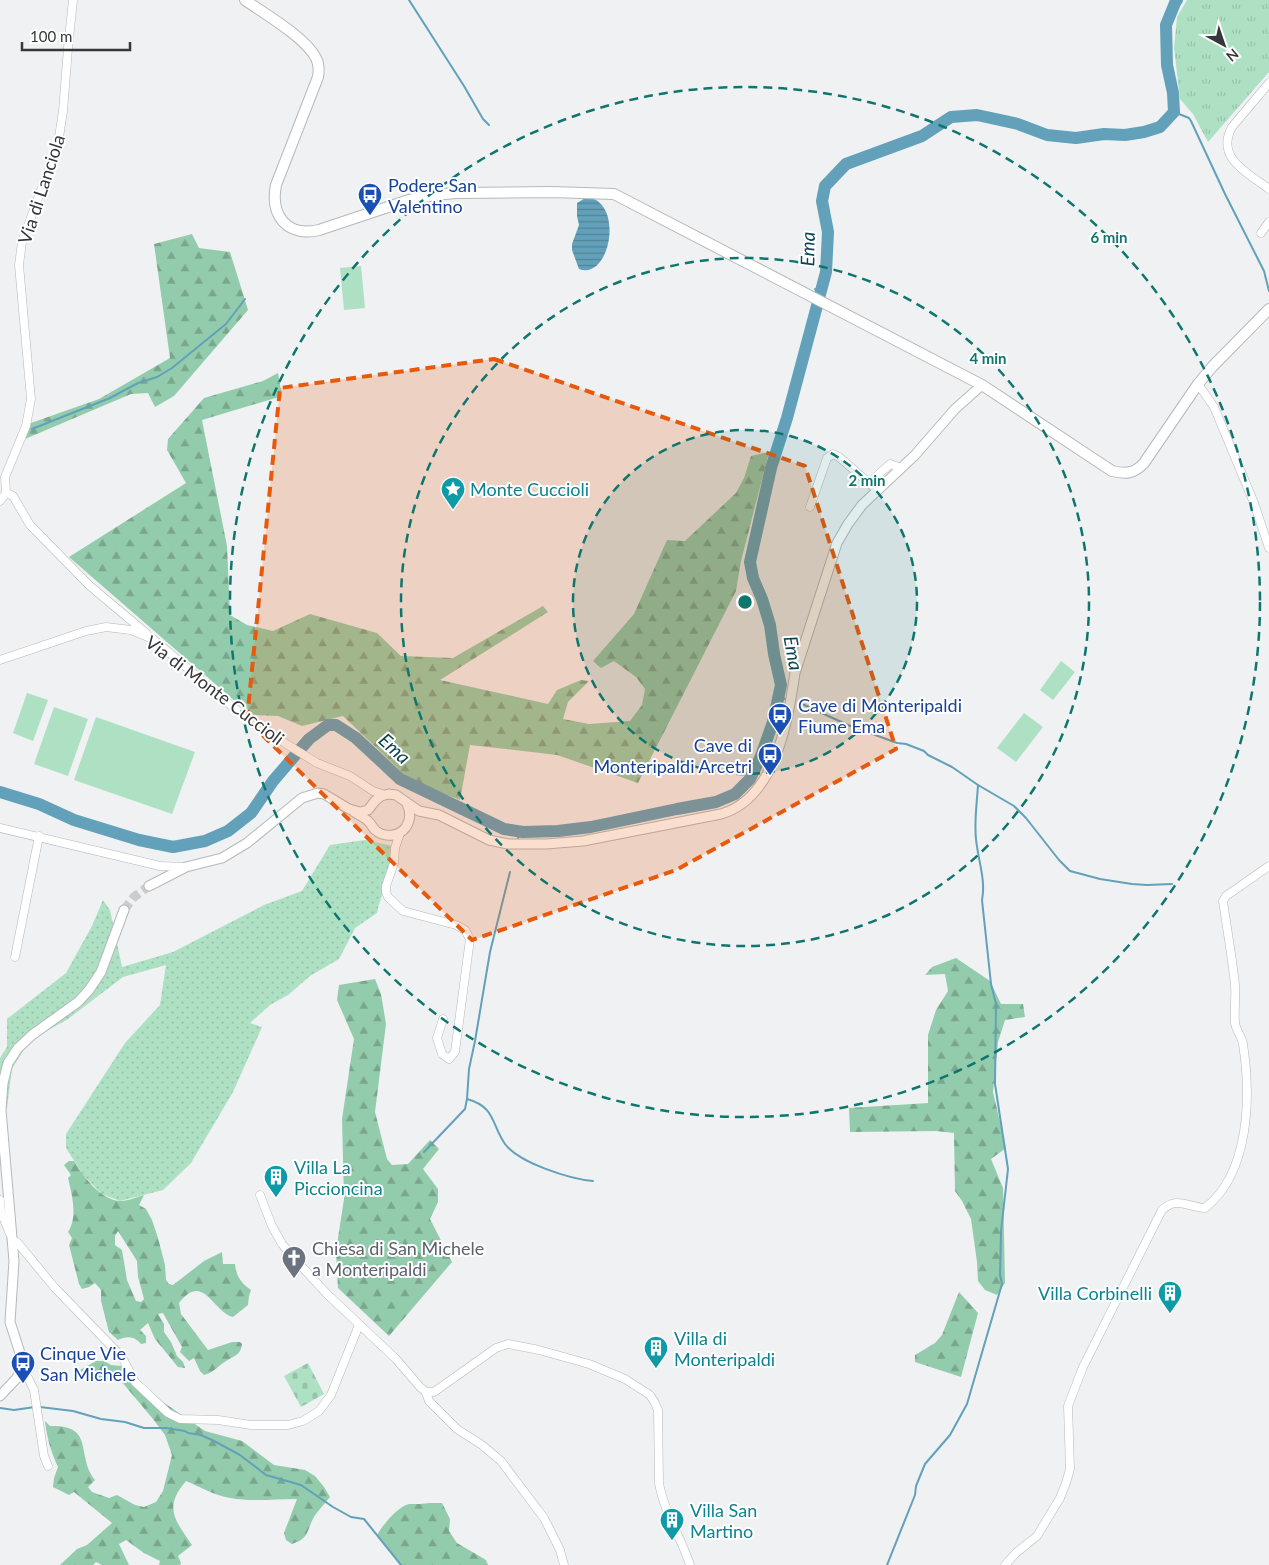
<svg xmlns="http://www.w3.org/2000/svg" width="1269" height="1565" viewBox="0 0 1269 1565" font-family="Lato,sans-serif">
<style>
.grass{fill:url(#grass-dots)}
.forest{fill:url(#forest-firs);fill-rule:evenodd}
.cemetery{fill:url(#cemetery-stones)}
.park{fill:url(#park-tufts)}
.garden{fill:#aee1c4}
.water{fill:url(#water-rules)}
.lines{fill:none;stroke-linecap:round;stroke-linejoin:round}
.stream{stroke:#62a1b9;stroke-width:2}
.river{stroke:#62a1b9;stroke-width:12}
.tertiary-tunnel{stroke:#caccce;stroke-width:9;stroke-dasharray:9 4.5;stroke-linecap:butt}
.minor-casing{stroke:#b6b8ba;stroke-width:9}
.tertiary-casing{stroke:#b6b8ba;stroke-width:11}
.secondary-casing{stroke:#b6b8ba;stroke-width:12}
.minor{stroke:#fff;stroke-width:8}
.tertiary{stroke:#fff;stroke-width:9}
.secondary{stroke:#fff;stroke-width:10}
.marked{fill:#e8590c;fill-opacity:0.2;stroke:#e8590c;stroke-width:4;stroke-dasharray:10 6;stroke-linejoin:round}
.ring{fill:none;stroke:#0f766e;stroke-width:2.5;stroke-dasharray:9 6}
.labels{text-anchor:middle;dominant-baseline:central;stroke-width:4;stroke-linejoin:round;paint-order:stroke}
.transit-label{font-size:18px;fill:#164399;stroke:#fff;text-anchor:start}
.street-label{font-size:18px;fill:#363738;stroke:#fff}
.culture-label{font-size:18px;fill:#0d838f;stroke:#fff;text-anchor:start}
.worship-label{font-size:18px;fill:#5b616d;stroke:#fff;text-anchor:start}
.water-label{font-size:19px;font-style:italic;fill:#0b4355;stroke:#fff}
.centre{fill:#0f766e;stroke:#fff;stroke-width:2.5}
.ring-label{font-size:15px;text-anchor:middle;font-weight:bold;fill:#0f766e;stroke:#fff;stroke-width:4;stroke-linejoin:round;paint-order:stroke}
</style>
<defs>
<pattern id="grass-dots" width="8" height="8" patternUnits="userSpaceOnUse" patternTransform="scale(1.25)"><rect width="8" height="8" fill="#aee1c4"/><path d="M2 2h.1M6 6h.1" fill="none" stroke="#96c2a9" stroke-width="1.8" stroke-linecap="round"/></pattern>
<pattern id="forest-firs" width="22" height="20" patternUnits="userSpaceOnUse" patternTransform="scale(1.25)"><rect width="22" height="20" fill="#93ccac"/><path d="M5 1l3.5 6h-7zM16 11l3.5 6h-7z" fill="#79a68d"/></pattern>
<pattern id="cemetery-stones" width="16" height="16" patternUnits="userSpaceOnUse" patternTransform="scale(1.25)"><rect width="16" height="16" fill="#aee1c4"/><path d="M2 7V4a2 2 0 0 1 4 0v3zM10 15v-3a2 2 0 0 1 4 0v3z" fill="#96c2a9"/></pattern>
<pattern id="park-tufts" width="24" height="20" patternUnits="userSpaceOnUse" patternTransform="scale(1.25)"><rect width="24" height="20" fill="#aee1c4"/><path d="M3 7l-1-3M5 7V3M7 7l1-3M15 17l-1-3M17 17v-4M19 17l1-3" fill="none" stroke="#96c2a9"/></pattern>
<pattern id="water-rules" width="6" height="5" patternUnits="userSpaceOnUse" patternTransform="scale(1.25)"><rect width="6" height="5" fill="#62a1b9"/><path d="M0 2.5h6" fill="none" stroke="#528497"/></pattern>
</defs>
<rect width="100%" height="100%" fill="#eff1f3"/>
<!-- grass -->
<path class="grass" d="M365,840L393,846C396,868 381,891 377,913L355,928L339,959L310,976L288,995L270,1005L250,1023L262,1027L233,1092L191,1163L163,1190L120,1201L102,1194L83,1175L66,1148V1134L125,1043L160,1005L166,965L123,977L68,1019L29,1041L12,1069L7,1108L0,1105V1058L7,1047V1019L66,973L92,926L103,900L110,910L122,967L173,952L264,905L302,891L330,845Z"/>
<!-- forest -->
<g class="forest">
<path d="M192,234L199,248L230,252L248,310L174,396L155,407L148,393L131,394L25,439L31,423L99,399L170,358L154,244Z"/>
<path d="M278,373L282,396L202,420L227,546L230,615L247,625L273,631L310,614L377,633L401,656L453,658L543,606L548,612L440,680L548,704L557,690L581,680L589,681L568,702L563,719L589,724L630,721L642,705L645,689L636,677L614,661L601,668L593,661L634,614L667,540L685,541L736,493L744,478L751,456L769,452L741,561L736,591L638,783L557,755L470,745L460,800L410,780L343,716L302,726L278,716L251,715L69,557L186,483L167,450L168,439L204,398L263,381Z"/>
<path d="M956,958L990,981L1001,1004H1023L1025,1017L1005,1020L998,1042L993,1092L1006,1148L991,1159L1003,1188L1005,1283L997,1295L985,1290L978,1281L977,1262L971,1219L962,1201L955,1191L954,1133L936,1131L850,1132L849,1108L928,1103V1035L936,1010L948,991L945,974L925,975L932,967Z"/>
<path d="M375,979L381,994L386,1024L375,1112L387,1159L392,1165L408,1164L430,1140L439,1149L423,1169L438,1189V1202L430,1219L452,1262L389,1336L338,1288L336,1251L344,1199L342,1119L354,1039L337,1000L339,985Z"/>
<path d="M69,1161H74C83,1176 101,1201 121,1201C128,1201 137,1197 144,1195L139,1205L146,1209L152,1220L158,1238L165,1265L166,1280L169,1284L173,1285L204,1261L222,1252L223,1264H235C236,1276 241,1283 251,1290L249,1296L248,1305L233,1317C213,1312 203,1271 179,1303L181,1314L208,1350L232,1342H240L242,1344C241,1355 234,1356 226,1361C218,1366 213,1373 204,1375L200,1371L194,1358L189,1361L180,1352L182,1347L163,1313L158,1314L164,1324V1332L171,1342L177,1356L183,1362L185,1368L178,1367L155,1339L148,1323L140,1330L146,1336V1343L141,1344C134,1336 127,1336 118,1340L109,1332L101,1301V1290L95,1283L89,1287L82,1289L79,1284L69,1245L72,1238L68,1232C78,1217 72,1195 68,1178L71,1175L64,1165ZM118,1231L137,1261L138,1277L144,1299L141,1302L136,1301L127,1280L122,1250L115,1245V1236Z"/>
<path d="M959,1292L978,1313L961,1377L915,1362V1355L935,1343L942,1335Z"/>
<path d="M96,1361H104L111,1365L121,1366L134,1373L142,1384L163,1402L205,1431L242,1441L274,1465L305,1470L315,1476L324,1487L330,1497C325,1504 318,1510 314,1517C306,1531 310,1538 292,1544L286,1540L284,1533L297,1499C275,1499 252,1502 230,1498C214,1495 200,1487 186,1481C163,1508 175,1520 192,1545L178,1556L181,1563L180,1565H159L160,1561L144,1553L126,1540L119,1544L129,1565H102L96,1562L93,1565H60L77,1549L87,1545L112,1523L74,1492L69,1495L53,1487L54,1478L58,1467C51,1452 47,1438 45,1421L50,1426C96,1425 75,1455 95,1480L88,1487L92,1492L109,1498L117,1495L135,1505L144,1507L156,1502L163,1491L172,1455L165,1435L153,1419L121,1381L113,1378L89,1383L80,1370Z"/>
<path d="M430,1503H442L450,1519L449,1531L457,1543L486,1560L488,1565H401L377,1535C382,1526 398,1506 409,1504C416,1504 423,1504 430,1503Z"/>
</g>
<!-- cemetery -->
<path class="cemetery" d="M308,1363L324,1394L301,1407L284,1376Z"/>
<!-- park -->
<path class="park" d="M1187,0H1269V72L1208,142L1193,114L1180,99L1174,48L1177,17Z"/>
<!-- garden -->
<g class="garden">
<path d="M361,266L365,308L344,310L340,268Z"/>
<path d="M1061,661L1075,672L1053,700L1040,690Z"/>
<path d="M27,693L48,700L33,741L13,733Z"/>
<path d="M54,707L88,719L68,776L34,764Z"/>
<path d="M1024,713L1043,727L1016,762L997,748Z"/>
<path d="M96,717L195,752L172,814L74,780Z"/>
</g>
<!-- water -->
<path class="water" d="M587,197C625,202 610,281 579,269L572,250V244L579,225L577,216V203Z"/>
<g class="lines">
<!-- stream -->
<g class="stream">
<path d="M409,0L464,86L483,119L489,125"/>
<path d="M1174,112L1189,118L1191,121L1225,194L1264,271L1269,291"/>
<path d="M815,289L821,293"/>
<path d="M32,429L110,398L138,383L157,377L172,368L226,324L245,299"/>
<path d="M778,698L786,699"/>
<path d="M800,703L848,725L897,743L906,744L924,751L928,755L952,767L978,785L1014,806L1026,818L1059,860L1070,871L1100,879L1132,884L1147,885L1172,884"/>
<path d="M518,839L519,831"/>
<path d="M467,1099C496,1107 491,1124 505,1144C519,1163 570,1179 593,1181"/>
<path d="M424,1152L465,1109L467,1099L469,1069L475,1041L490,952L510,872"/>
<path d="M40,1407L73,1411L101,1419L125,1422L144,1428H166L185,1431L188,1433L201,1435L214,1441L240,1455L266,1475L301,1485L333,1507L351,1517L364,1519L401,1565"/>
<path d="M0,1408L14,1410L35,1407"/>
<path d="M887,1565L915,1495L916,1486L925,1464L950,1435L967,1404L1002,1284L1000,1275L1001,1231L1008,1169L995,1084L996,1004L991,984L982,900C986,880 978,860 976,839C974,821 977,803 978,785"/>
</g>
<!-- river -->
<path class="river" d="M0,792L39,804L74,820L139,840L173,847L205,841L228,831L251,813L273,781L309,739L328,725H336L356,738L400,779L504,829L523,832L558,831L591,827L677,809L716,802L735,794L750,779L761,756L773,722L781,685L774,654L770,625L762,599L753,578L750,562L771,468L787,418L826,272L828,232L822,201L825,186L846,164L922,136L951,117L977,115L1018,124L1047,135L1076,138L1104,134L1125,135L1144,132L1160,127L1174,112L1173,93L1167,65L1166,25L1175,3L1177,0"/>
<!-- tertiary-tunnel -->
<path class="tertiary-tunnel" d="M124,910L134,897L149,886"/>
<defs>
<g id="minor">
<path d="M1269,83L1232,127C1215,158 1248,173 1269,189"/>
<path d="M1261,233L1269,222"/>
<path d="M1198,384L1214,407L1254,503L1269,548"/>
<path d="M869,483L890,464L901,468"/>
<path d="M6,493L13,496L30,525L90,586L146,633"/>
<path d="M0,501L6,493L5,477L26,426L31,399L19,265L22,242L58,144L63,111L68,48L73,0"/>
<path d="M810,507L827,458L833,454L839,457L877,490"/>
<path d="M0,660L86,631L106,627L131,630L153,639L234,708L283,742L317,763L350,776L373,791L385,795"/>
<path d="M0,828L160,866L184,867"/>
<path d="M400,833L395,848L394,863L386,886V892L388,897L403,911L456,925L465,930L470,939L455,1052L449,1059L442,1054L437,1038L443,1019"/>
<path d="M15,957L39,836"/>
<path d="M260,1195L272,1226L282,1244L293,1257L327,1294L396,1359L420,1387L426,1392H434L496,1348L508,1344L539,1350L589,1364L625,1379L650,1395L655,1403L658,1410L659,1483C664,1512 681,1537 690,1565"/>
<path d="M0,1200L1,1212L10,1234"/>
<path d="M12,1242H17L55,1288L122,1357L135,1382L168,1413L180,1419L218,1420L251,1425H288L303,1421L319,1411L331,1395L359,1325"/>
<path d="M21,1373L28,1378L34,1390L44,1456L48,1466"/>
<path d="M426,1392L429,1401L457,1429L482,1445L501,1461L544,1518L560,1550L564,1565"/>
<path d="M1005,1565L1016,1553L1037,1536L1060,1498L1066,1483L1070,1469L1068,1406L1083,1367L1162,1210C1177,1196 1187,1207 1205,1208C1250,1173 1251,1096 1243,1044C1242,1037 1236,1030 1235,1023C1234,1010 1236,997 1235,985C1232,957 1227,929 1223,901L1226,896L1269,866"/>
</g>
<g id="tertiary">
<path d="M354,812C359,815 364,817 368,821C371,823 372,827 375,830C384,838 399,837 406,827C411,819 411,812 407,804"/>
<path d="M149,886L186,867L222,858L247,843L302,798L318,793L324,794L349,809L360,812L368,810L375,801L381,796L389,794L396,795L419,811L439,815L489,840L508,844H546L583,841L721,814C776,798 788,720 795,673L837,543L848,524L862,505L915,455L955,409L982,385"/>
<path d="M0,1396L16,1379L23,1368L21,1356L10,1322L14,1261L1,1110L3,1083L8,1063L18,1048L32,1035L78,1002L89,990L101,972L124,910"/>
</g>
<path id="secondary" d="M245,0C265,14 305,37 316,58C319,64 319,71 318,77L276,185C270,216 287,237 319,230L409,200L434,195L456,193L551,192L614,194L982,385L1112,471C1126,474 1134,474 1144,463L1198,384L1212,367L1269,309"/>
</defs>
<!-- minor casing -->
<use href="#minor" class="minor-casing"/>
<!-- tertiary casing -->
<use href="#tertiary" class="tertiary-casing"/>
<!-- secondary casing -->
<use href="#secondary" class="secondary-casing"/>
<!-- minor -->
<use href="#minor" class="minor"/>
<!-- tertiary -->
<use href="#tertiary" class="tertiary"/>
<!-- secondary -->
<use href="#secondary" class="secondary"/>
</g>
<!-- marked area -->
<path class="marked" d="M494,359L805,466L896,749L676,870L472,940L247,720L280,388Z"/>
<!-- distance rings -->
<circle cx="745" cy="602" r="172" fill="#0f766e" fill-opacity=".12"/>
<g class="ring">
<circle cx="745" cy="602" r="172"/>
<circle cx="745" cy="602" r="344"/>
<circle cx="745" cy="602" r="515"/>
</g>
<!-- icons -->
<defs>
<symbol id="bus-pin" viewBox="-11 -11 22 30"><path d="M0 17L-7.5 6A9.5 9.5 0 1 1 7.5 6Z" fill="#1a4fb4" stroke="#fff"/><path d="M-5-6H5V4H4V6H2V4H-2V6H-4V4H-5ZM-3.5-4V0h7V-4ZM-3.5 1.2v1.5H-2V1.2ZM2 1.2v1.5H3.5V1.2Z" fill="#fff"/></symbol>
<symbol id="sight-pin" viewBox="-11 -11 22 30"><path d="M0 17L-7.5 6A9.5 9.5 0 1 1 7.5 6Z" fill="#0f9aa8" stroke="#fff"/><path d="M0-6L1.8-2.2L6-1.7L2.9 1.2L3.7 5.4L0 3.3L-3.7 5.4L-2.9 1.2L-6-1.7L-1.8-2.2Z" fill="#fff"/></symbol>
<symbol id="building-pin" viewBox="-11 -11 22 30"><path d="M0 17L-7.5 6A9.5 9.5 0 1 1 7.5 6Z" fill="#0f9aa8" stroke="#fff"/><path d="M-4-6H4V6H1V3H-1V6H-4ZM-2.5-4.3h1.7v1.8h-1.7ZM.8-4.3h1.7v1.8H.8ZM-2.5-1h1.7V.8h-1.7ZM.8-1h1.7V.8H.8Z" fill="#fff"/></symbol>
<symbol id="church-pin" viewBox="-11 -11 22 30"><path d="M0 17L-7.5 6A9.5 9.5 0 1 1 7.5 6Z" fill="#6b7280" stroke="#fff"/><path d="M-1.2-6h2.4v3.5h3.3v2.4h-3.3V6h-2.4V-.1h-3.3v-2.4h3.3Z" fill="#fff"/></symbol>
</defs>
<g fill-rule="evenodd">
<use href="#bus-pin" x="356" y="181" width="28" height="38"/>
<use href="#sight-pin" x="439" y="475" width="28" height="38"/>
<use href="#bus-pin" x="766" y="701" width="28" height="38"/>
<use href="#bus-pin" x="756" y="741" width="28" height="38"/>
<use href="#building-pin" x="262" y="1163" width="28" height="38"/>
<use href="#church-pin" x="280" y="1244" width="28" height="38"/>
<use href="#building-pin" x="1156" y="1279" width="28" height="38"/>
<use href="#building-pin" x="642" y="1334" width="28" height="38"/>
<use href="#bus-pin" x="9" y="1349" width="28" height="38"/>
<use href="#building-pin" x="658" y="1506" width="28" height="38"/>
</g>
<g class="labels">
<!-- transit labels -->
<g class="transit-label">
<text x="388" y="185">Podere San<tspan x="388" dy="21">Valentino</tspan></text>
<text x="798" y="705">Cave di Monteripaldi<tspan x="798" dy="21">Fiume Ema</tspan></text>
<text x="752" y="745" text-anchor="end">Cave di<tspan x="752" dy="21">Monteripaldi Arcetri</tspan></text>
<text x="40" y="1353">Cinque Vie<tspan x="40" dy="21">San Michele</tspan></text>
</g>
<!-- street labels -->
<g class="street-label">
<text transform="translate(41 189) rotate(-72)">Via di Lanciola</text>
<text transform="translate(215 690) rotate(37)">Via di Monte Cuccioli</text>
</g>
<!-- culture labels -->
<g class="culture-label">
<text x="470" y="489">Monte Cuccioli</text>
<text x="294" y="1167">Villa La<tspan x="294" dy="21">Piccioncina</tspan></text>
<text x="1152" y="1293" text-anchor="end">Villa Corbinelli</text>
<text x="674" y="1338">Villa di<tspan x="674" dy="21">Monteripaldi</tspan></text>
<text x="690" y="1510">Villa San<tspan x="690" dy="21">Martino</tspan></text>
</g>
<!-- worship labels -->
<g class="worship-label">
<text x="312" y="1248">Chiesa di San Michele<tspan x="312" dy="21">a Monteripaldi</tspan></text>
</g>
<!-- water labels -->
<g class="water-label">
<text transform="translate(807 249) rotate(-89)">Ema</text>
<text transform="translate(794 653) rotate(80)">Ema</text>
<text transform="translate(395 748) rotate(42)">Ema</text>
</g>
</g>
<circle cx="745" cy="602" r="8" class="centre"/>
<g class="ring-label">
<text x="1109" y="243">6 min</text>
<text x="988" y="364">4 min</text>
<text x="867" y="486">2 min</text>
</g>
<!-- north arrow -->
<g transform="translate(1224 45) rotate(140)" stroke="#ffffff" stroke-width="4" paint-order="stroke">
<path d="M0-4L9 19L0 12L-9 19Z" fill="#363738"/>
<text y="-8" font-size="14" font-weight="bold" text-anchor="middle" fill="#363738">N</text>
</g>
<!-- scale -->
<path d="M22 42v8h108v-8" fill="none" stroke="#363738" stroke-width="2.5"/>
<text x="30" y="42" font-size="15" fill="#363738" stroke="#ffffff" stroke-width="4" paint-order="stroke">100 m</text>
</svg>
